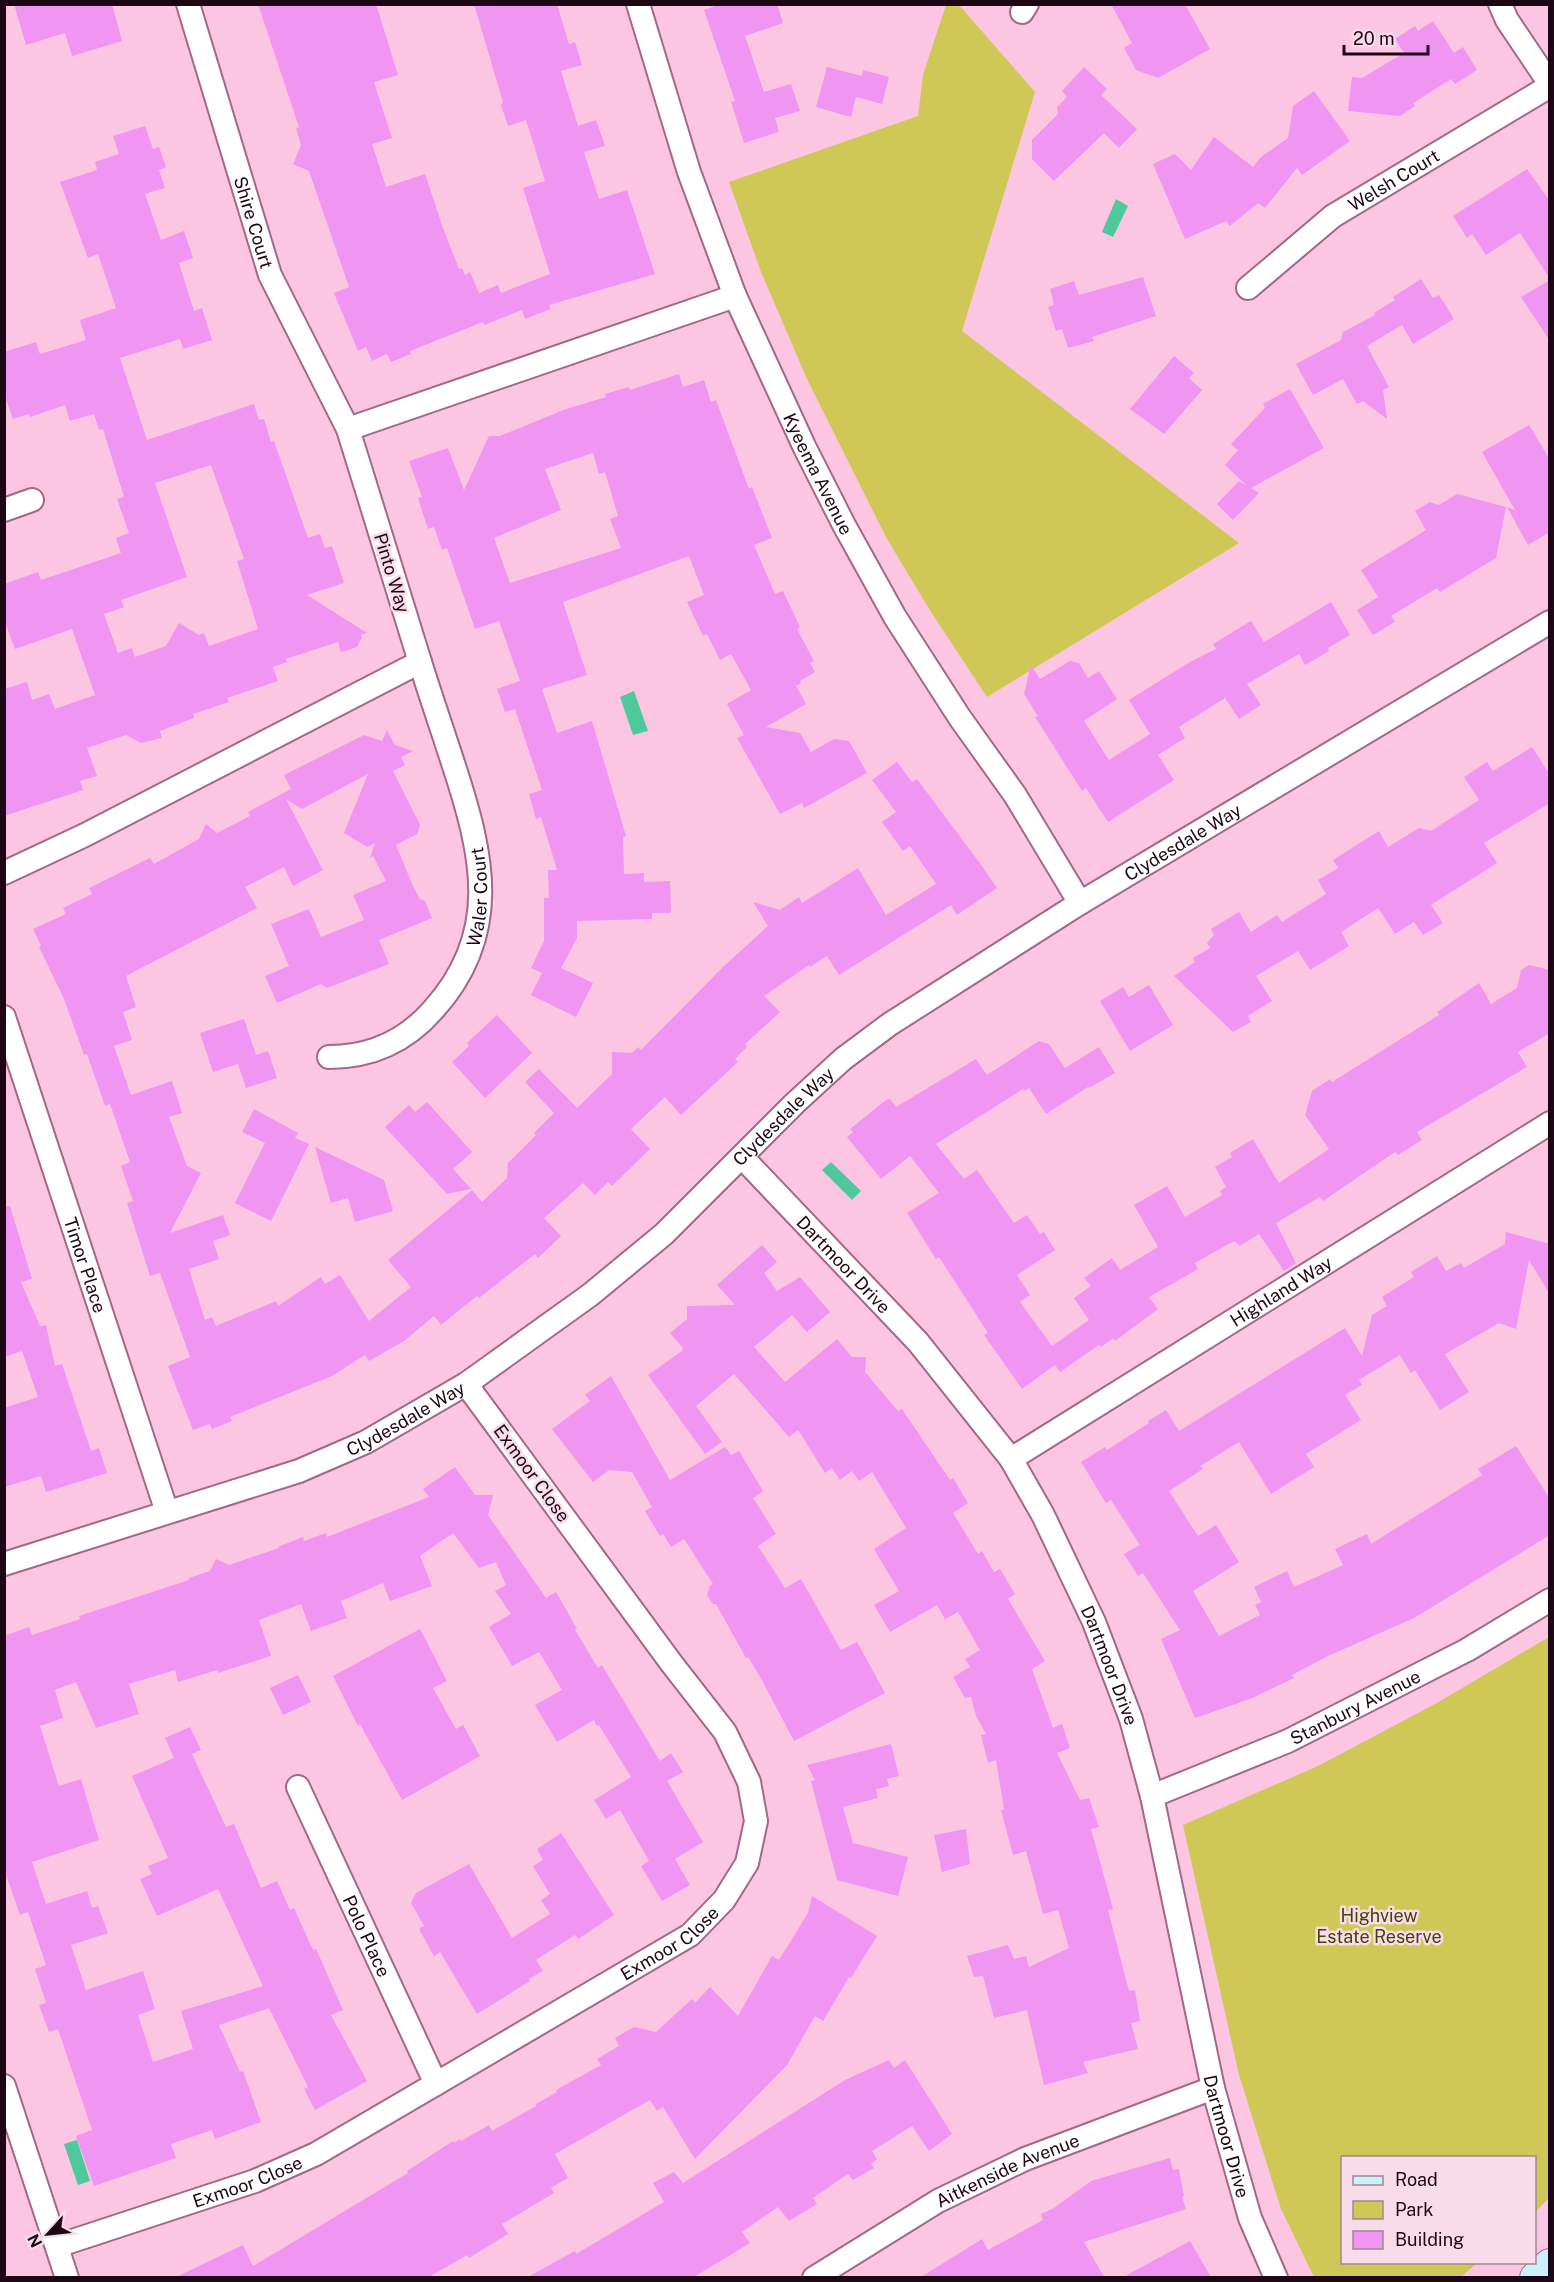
<svg xmlns="http://www.w3.org/2000/svg" width="1554" height="2282" viewBox="0 0 1554 2282" font-family="'Public Sans',sans-serif">
<style>
.green{fill:#cfc856}
.water{fill:#4dc99c}
.building{fill:#f095f2;fill-rule:evenodd}
.lines{fill:none;stroke-linecap:round;stroke-linejoin:round}
.street-casing{stroke:#a46789;stroke-width:26}
.secondary-casing{stroke:#a46789;stroke-width:34}
.street{stroke:#fff;stroke-width:22}
.secondary{stroke:#cdeefb;stroke-width:32}
.labels{text-anchor:middle;dominant-baseline:central;stroke-width:5;stroke-linejoin:round;paint-order:stroke}
.street-label{font-size:18px;fill:#1d0714;stroke:#f8dcea}
.park-label{font-size:18px;fill:#464306;stroke:#f8dcea}
</style>
<rect width="100%" height="100%" fill="#fcc6e2"/>
<!-- green -->
<g class="green">
<path d="M946,5H959L1035,92L962,331L1239,543L987,697L931,612L887,539L807,379L761,272L729,182L918,116L923,75Z"/>
<path d="M1549,1637V2198L1535,2212L1534,2158H1342V2262L1477,2263L1461,2277H1314L1281,2209L1239,2075L1183,1825L1318,1766L1435,1704Z"/>
</g>
<!-- water -->
<g class="water">
<path d="M1116,199L1128,206L1113,237L1102,232Z"/>
<path d="M634,691L648,731L633,735L620,697Z"/>
<path d="M831,1162L861,1191L852,1200L822,1170Z"/>
<path d="M77,2140L90,2181L78,2185L64,2144Z"/>
</g>
<!-- building -->
<g class="building">
<path d="M14,4H112L122,41L72,56L65,33L26,45Z"/>
<path d="M258,4H376L398,75L374,82L392,138L372,144L386,187L425,174L443,228L459,269L462,268L465,275L470,272L479,293L498,285L501,293L550,274L523,188L545,181L526,120L508,126L501,105L503,102L474,4H557L569,44L575,42L582,65L561,71L578,126L596,120L605,146L584,152L599,199L627,190L655,274L549,305L551,309L525,319L522,310L484,325L483,322L410,351L411,354L391,362L387,354L372,361L366,347L358,351L334,293L349,287L309,171L293,164L301,145L296,128L299,127Z"/>
<path d="M721,4H777L783,23L745,36L764,92L791,84L800,111L775,118L779,132L744,143L731,102L735,101L704,10Z"/>
<path d="M1111,4H1185L1210,49L1158,78L1136,70L1124,48L1132,43Z"/>
<path d="M1433,21L1454,53L1463,47L1477,70L1455,84L1451,79L1413,103L1415,106L1400,116L1348,111L1352,77L1362,78L1404,53L1395,39L1415,26L1418,31Z"/>
<path d="M827,67L862,76L863,70L889,77L882,104L856,97L851,117L816,107Z"/>
<path d="M1084,67L1107,89L1101,95L1137,129L1119,148L1104,133L1054,181L1032,159V140L1058,114L1057,107L1067,97L1062,91Z"/>
<path d="M1314,91L1350,141L1302,175L1297,168L1265,208L1258,203L1230,226L1226,221L1185,239L1153,164L1175,154L1191,170L1214,137L1253,167L1261,157L1288,138L1293,106Z"/>
<path d="M145,126L153,149L159,147L166,167L159,170L165,188L145,194L161,240L184,231L193,258L179,263L194,311L202,308L212,340L183,349L180,339L120,358L147,440L254,404L259,420L264,419L271,442L274,441L308,538L320,534L325,548L332,546L344,583L307,595L367,633L361,635L362,637L357,647L341,652L338,642L286,659L287,662L273,667L278,681L227,698L229,702L193,714L194,718L160,731L162,738L141,743L126,735L87,748L97,776L80,781L83,790L4,816V689L27,682L32,700L49,694L55,709L95,695L72,629L15,649L4,620V584L38,572L41,580L121,553L116,538L129,533L117,499L124,497L103,429L99,430L94,414L70,421L65,405L30,417L29,414L13,419L4,393V352L36,342L40,354L86,340L80,320L116,308L98,254L88,258L60,182L97,170L95,162L119,154L113,136ZM211,465L244,559L237,561L258,629L209,646L204,633L199,635L179,623L166,646L135,657L132,648L118,653L104,614L124,607L121,600L187,577L155,483Z"/>
<path d="M1527,169L1550,201V279L1520,233L1486,255L1472,234L1467,238L1453,216Z"/>
<path d="M1143,277L1156,316L1092,337L1094,341L1068,348L1062,329L1056,331L1048,307L1054,305L1050,289L1074,281L1079,295Z"/>
<path d="M1421,279L1433,298L1439,295L1454,319L1413,344L1402,325L1367,346L1389,387L1383,390L1387,419L1363,401L1357,404L1343,379L1313,395L1296,364L1341,340L1343,332L1375,315L1374,313L1395,300L1393,297Z"/>
<path d="M1550,280V341L1521,297Z"/>
<path d="M1174,356L1194,373L1189,378L1202,390L1164,434L1130,409Z"/>
<path d="M679,374L683,387L704,380L711,402L716,400L749,489L752,487L772,538L754,545L775,594L783,591L800,627L797,629L814,661L810,663L815,672L800,681L801,683L796,686L806,704L766,727L800,733L811,752L834,739L849,741L867,773L804,808L802,803L780,814L737,738L744,735L727,704L751,690L731,654L720,660L707,634L703,636L687,602L704,595L689,556L563,602L587,675L542,689L557,733L592,721L626,836L623,837L624,874L644,873V882L670,881L671,913H652V919L577,921V938L561,968L593,983L576,1017L531,995L542,973L531,968L544,941V898H549L548,870H557L541,817L536,819L529,794L542,790L515,709L505,712L497,689L520,681L499,621L475,629L447,548L442,550L434,527L428,529L418,498L422,497L409,461L448,448L464,490L489,436H500L566,409L606,397L605,394L629,387L630,390ZM593,453L599,474L605,472L618,516L610,519L621,548L510,583L494,538L561,510L545,469Z"/>
<path d="M1290,389L1324,448L1251,488L1259,493L1233,520L1217,504L1239,481L1247,486L1225,465L1238,450L1231,444L1265,408L1263,404Z"/>
<path d="M1529,425L1550,460V532L1528,545L1507,507L1515,510L1482,452Z"/>
<path d="M1457,494L1506,507L1496,558L1440,592L1437,588L1391,616L1395,622L1373,635L1357,610L1378,597L1361,570L1426,530L1415,511L1430,502L1439,505Z"/>
<path d="M1331,602L1350,635L1328,648L1329,651L1305,665L1299,654L1247,684L1261,705L1239,719L1225,698L1179,727L1185,738L1158,755L1174,780L1108,822L1086,788L1082,791L1035,717L1038,716L1024,694L1031,665L1040,679L1070,661L1079,663L1088,678L1099,671L1117,699L1084,721L1109,760L1150,734L1129,700L1190,662L1216,649L1213,644L1251,621L1264,642Z"/>
<path d="M387,730L395,745L413,751L401,757L405,765L393,771L420,825L417,834L396,845L413,886L420,899L425,901L432,918L379,940L389,964L327,988L321,984L277,1003L265,976L289,966L271,924L309,909L321,937L364,920L353,895L386,881L373,856L370,858L375,843L367,847L344,833L368,774L302,809L286,799L323,870L293,886L284,867L245,887L257,908L126,976L136,1007L123,1012L132,1040L114,1046L131,1095L172,1081L182,1113L169,1117L187,1166L201,1173L170,1233L223,1215L230,1235L213,1241L219,1259L189,1269L205,1320L212,1317L216,1326L276,1301L278,1306L321,1277L325,1284L340,1275L369,1321L411,1287L388,1260L472,1190L482,1202L507,1178L508,1163L536,1135L534,1133L554,1113L525,1082L539,1069L577,1108L612,1074V1052L632,1053L638,1047L641,1050L724,966L768,926L753,902L780,910L799,897L802,903L858,868L886,915L936,884L910,846L903,851L882,822L896,812L872,780L897,762L912,782L917,779L979,862L997,888L957,915L951,905L839,975L827,956L810,967L809,965L764,996L780,1012L745,1044L747,1047L735,1059L738,1062L681,1115L665,1097L631,1129L650,1149L612,1186L608,1182L595,1195L583,1183L544,1218L561,1236L538,1258L535,1254L479,1298L477,1296L441,1325L434,1316L404,1341L369,1361L365,1355L332,1376L230,1417L232,1421L212,1429L210,1424L193,1430L168,1366L190,1357L160,1273L150,1276L127,1203L133,1201L121,1166L130,1162L110,1104L105,1106L87,1054L84,1055L64,999L39,947L41,946L33,929L66,914L63,908L92,894L89,888L150,858L154,864L199,839L206,824L217,833L250,816L248,812L291,789L284,775L364,735L382,741Z"/>
<path d="M1532,747L1550,775V803L1484,843L1497,863L1431,905L1443,923L1423,935L1414,922L1395,934L1378,908L1341,932L1349,946L1310,970L1298,951L1256,976L1272,1001L1248,1016L1251,1022L1233,1032L1174,976L1195,962L1193,958L1210,948L1207,943L1214,935L1211,929L1239,912L1251,932L1277,915L1282,922L1326,894L1318,880L1338,868L1333,860L1379,831L1388,847L1419,828L1431,831L1479,800L1464,777L1487,762L1493,771Z"/>
<path d="M1529,965L1550,970V1033L1518,1052L1527,1067L1417,1132L1422,1140L1398,1155L1395,1152L1323,1201L1320,1197L1276,1223L1296,1263L1284,1271L1259,1234L1240,1246L1234,1241L1195,1263L1198,1269L1149,1297L1158,1309L1115,1341L1114,1338L1101,1347L1099,1345L1060,1372L1055,1365L1022,1389L984,1335L988,1333L939,1257L936,1259L907,1213L939,1193L910,1156L881,1179L847,1137L853,1132L850,1129L886,1100L890,1099L896,1107L976,1059L987,1075L1039,1041L1049,1044L1065,1068L1099,1047L1115,1073L1089,1088L1088,1087L1046,1114L1029,1088L1024,1091L1023,1089L936,1144L964,1179L977,1170L1014,1223L1027,1215L1040,1234L1044,1232L1055,1250L1017,1275L1030,1295L1020,1302L1052,1346L1089,1320L1074,1298L1091,1286L1084,1278L1112,1258L1120,1270L1158,1247L1134,1205L1167,1186L1185,1217L1222,1195L1220,1191L1226,1187L1215,1167L1232,1157L1230,1153L1253,1139L1279,1183L1329,1149L1305,1115L1312,1091L1330,1079L1332,1082L1439,1015L1437,1012L1479,983L1491,1004L1517,988L1521,970Z"/>
<path d="M1149,985L1173,1025L1130,1051L1100,1001L1123,987L1129,997Z"/>
<path d="M497,1015L532,1053L485,1098L452,1062L469,1046L467,1043Z"/>
<path d="M244,1019L256,1055L268,1051L277,1078L246,1088L238,1064L213,1072L200,1033Z"/>
<path d="M427,1102L472,1152L453,1169L471,1189L447,1194L385,1127L409,1105L415,1112Z"/>
<path d="M254,1109L298,1133L295,1138L309,1144L271,1221L235,1203L265,1143L242,1132Z"/>
<path d="M315,1147L384,1180L393,1211L355,1222L348,1198L331,1203Z"/>
<path d="M4,1206H10L32,1279L21,1282L40,1326L46,1325L55,1366L62,1364L91,1451L99,1448L107,1473L46,1492L41,1476L4,1487V1408L38,1397L22,1351L4,1357Z"/>
<path d="M1506,1232L1550,1244V1295L1529,1260L1516,1329L1499,1323L1445,1354L1469,1392L1440,1410L1415,1370L1411,1373L1400,1355L1359,1380L1362,1385L1345,1395L1361,1420L1306,1454L1314,1467L1271,1494L1239,1442L1200,1466L1203,1469L1169,1491L1198,1536L1216,1525L1239,1562L1193,1591L1219,1636L1260,1615L1255,1605L1261,1602L1254,1587L1287,1571L1294,1587L1343,1565L1335,1549L1367,1534L1371,1544L1482,1475L1478,1469L1516,1446L1550,1499V1535L1414,1618L1328,1656L1292,1675L1294,1678L1250,1699L1195,1718L1161,1639L1180,1630L1143,1573L1138,1576L1124,1554L1140,1545L1111,1500L1106,1503L1081,1462L1105,1447L1107,1450L1149,1423L1148,1421L1166,1410L1179,1431L1345,1328L1362,1356L1372,1315L1387,1306L1382,1297L1414,1277L1411,1272L1437,1256L1446,1271L1461,1263L1464,1268L1505,1244Z"/>
<path d="M762,1245L777,1262L764,1273L777,1291L800,1277L830,1312L807,1332L792,1315L754,1347L785,1382L837,1339L852,1357H866L865,1372L898,1411L902,1409L950,1480L953,1478L968,1503L953,1513L978,1554L982,1551L994,1572L1000,1569L1015,1594L1008,1599L1045,1661L1032,1669L1053,1728L1062,1724L1070,1748L1057,1753L1080,1800L1089,1798L1099,1827L1091,1829L1113,1909L1108,1910L1129,1991L1135,1990L1140,2021L1131,2023L1138,2049L1083,2062L1088,2073L1044,2085L1027,2010L994,2018L983,1976L974,1977L967,1956L1008,1945L1014,1959L1026,1956L1029,1967L1069,1948L1058,1910L1043,1914L1026,1851L1013,1855L1001,1810L1004,1809L996,1760L988,1763L981,1735L986,1734L976,1716L971,1697L965,1698L953,1677L970,1667L965,1659L980,1650L958,1612L945,1619L937,1605L890,1632L874,1605L899,1591L874,1549L906,1528L872,1472L859,1481L852,1471L840,1480L832,1468L825,1473L798,1430L789,1437L734,1374L696,1406L722,1442L705,1454L648,1375L682,1351L683,1348L670,1333L687,1319V1306L735,1305L717,1285Z"/>
<path d="M611,1376L670,1480L725,1447L731,1455L739,1451L763,1491L753,1498L776,1534L758,1546L785,1588L801,1579L841,1650L857,1642L885,1693L794,1741L763,1682L748,1657L746,1658L716,1604H713L707,1595L710,1586L713,1584L684,1539L671,1547L663,1534L660,1536L645,1511L652,1507L632,1472L609,1470L593,1482L552,1429L590,1401L585,1395Z"/>
<path d="M455,1467L475,1495H493L488,1515L546,1598L556,1592L577,1629L575,1630L598,1668L602,1665L660,1761L671,1753L683,1772L667,1781L703,1842L675,1859L690,1885L662,1901L641,1866L649,1861L620,1810L606,1819L594,1800L631,1777L599,1725L597,1726L594,1720L557,1742L535,1705L562,1690L539,1652L512,1666L489,1627L511,1614L495,1591L506,1585L496,1562L479,1568L453,1533L420,1556L432,1586L390,1601L383,1583L341,1601L347,1618L311,1631L301,1604L259,1620L271,1656L218,1673L217,1670L178,1682L175,1670L129,1684L139,1714L96,1728L76,1682L55,1690L63,1718L40,1726L59,1786L81,1779L99,1840L32,1862L46,1904L87,1891L92,1908L98,1906L108,1933L71,1945L86,1990L143,1971L155,2009L138,2015L153,2062L193,2049L181,2011L263,1986L218,1889L157,1916L140,1879L152,1874L148,1866L168,1858L132,1776L174,1758L165,1738L190,1727L201,1750L192,1754L226,1827L234,1824L261,1888L277,1881L290,1910L294,1908L313,1950L316,1949L343,2010L331,2015L367,2081L315,2110L304,2089L308,2087L269,2008L219,2025L240,2072L243,2071L261,2122L215,2139L212,2130L171,2144L176,2158L94,2186L76,2136L92,2130L58,2029L49,2032L39,2005L46,2003L35,1969L46,1965L28,1912L20,1915L4,1869V1636L29,1627L32,1635L80,1619L79,1616L189,1580V1578L210,1571L216,1559L229,1565L279,1548L278,1547L303,1537L304,1541L326,1533L327,1537L429,1497L423,1489Z"/>
<path d="M420,1629L447,1681L433,1688L456,1729L463,1725L480,1756L402,1800L360,1724L358,1726L333,1676Z"/>
<path d="M298,1675L311,1702L283,1715L270,1688Z"/>
<path d="M891,1744L899,1776L887,1779L889,1786L876,1789L878,1798L843,1807L853,1843L908,1857L898,1896L837,1880L811,1781L815,1780L807,1765Z"/>
<path d="M966,1829L970,1864L942,1872L934,1835Z"/>
<path d="M561,1833L614,1915L578,1939L575,1935L536,1960L543,1971L529,1979L530,1981L477,2014L440,1952L434,1956L419,1929L424,1926L411,1903L416,1893L469,1864L512,1938L550,1914L541,1900L550,1894L533,1866L543,1860L537,1849Z"/>
<path d="M812,1896L877,1936L851,1978L849,1977L823,2021L815,2016L787,2065L695,2159L663,2107L657,2111L650,2100L555,2154L568,2178L551,2188L554,2193L502,2224L508,2234L469,2258L467,2255L429,2277H176L243,2245L253,2266L408,2173L407,2171L453,2141L454,2143L460,2139L461,2141L489,2125L492,2131L536,2106V2104L557,2092L556,2090L601,2065L597,2059L619,2046L615,2038L634,2027L656,2032L692,1999L695,2003L710,1987L738,2016L772,1956L779,1960L808,1913Z"/>
<path d="M889,2060L894,2068L905,2060L952,2134L929,2151L912,2126L872,2151L877,2159L871,2164L874,2168L853,2180L848,2174L813,2198L817,2204L789,2221L778,2207L742,2232L750,2243L694,2277H528L575,2251L576,2254L664,2202L653,2183L674,2172L683,2183L845,2080Z"/>
<path d="M1170,2158L1173,2170L1179,2169L1184,2196L1182,2197L1186,2209L1084,2242L1104,2277H921L982,2239L988,2250L1043,2220L1041,2214L1054,2208L1091,2181Z"/>
<path d="M1190,2241L1211,2277H1123Z"/>
</g>
<g class="lines">
<defs>
<g id="street">
<path id="s1" d="M188,4L270,275L348,429"/>
<path id="s2" d="M638,4L689,172L735,296L804,446L844,525L895,617L960,718L1015,795L1080,903"/>
<path d="M1500,4L1507,20L1550,84"/>
<path d="M1022,12L1027,4"/>
<path id="s3" d="M1248,288L1333,216L1550,86"/>
<path d="M4,510L32,500"/>
<path d="M4,873L85,835L420,662L348,429L735,296"/>
<path id="s4" d="M4,1017L167,1512"/>
<path id="s5" d="M329,1057C370,1057 405,1042 433,1010C502,934 483,855 454,766C443,732 431,697 420,662"/>
<path id="s6" d="M742,1157L918,1342L1011,1459L1043,1515L1094,1622L1131,1719L1152,1796L1213,2088L1250,2218L1276,2278"/>
<path id="s7" d="M1011,1459L1550,1123"/>
<path id="s8" d="M4,1564L299,1471L366,1442L466,1384L590,1295L664,1234L795,1103L843,1059L890,1024L1080,903L1550,622"/>
<path id="s9" d="M298,1787L436,2084"/>
<path id="s10" d="M1152,1796L1288,1741L1467,1650L1550,1600"/>
<path d="M4,2086L67,2278"/>
<path id="s11" d="M57,2246L255,2181L316,2154L690,1935L724,1900L747,1863L756,1821L749,1782L725,1732L672,1664L466,1384"/>
<path id="s12" d="M814,2278L938,2201L1025,2159L1213,2088"/>
</g>
<path id="secondary" d="M1536,2278L1550,2265"/>
</defs>
<!-- street casing -->
<use href="#street" class="street-casing"/>
<!-- secondary casing -->
<use href="#secondary" class="secondary-casing"/>
<!-- street -->
<use href="#street" class="street"/>
<!-- secondary -->
<use href="#secondary" class="secondary"/>
</g>
<g class="labels">
<!-- street labels -->
<g class="street-label">
<text stroke="none"><textPath href="#s3" startOffset="182">Welsh Court</textPath></text>
<text stroke="none"><textPath href="#s1" startOffset="228">Shire Court</textPath></text>
<text stroke="none"><textPath href="#s2" startOffset="504">Kyeema Avenue</textPath></text>
<text transform="translate(392 573) rotate(73)">Pinto Way</text>
<text stroke="none"><textPath href="#s8" startOffset="1400">Clydesdale Way</textPath></text>
<text stroke="none"><textPath href="#s5" startOffset="243">Waler Court</textPath></text>
<text stroke="none"><textPath href="#s8" startOffset="914">Clydesdale Way</textPath></text>
<text stroke="none"><textPath href="#s4" startOffset="261">Timor Place</textPath></text>
<text stroke="none"><textPath href="#s6" startOffset="148">Dartmoor Drive</textPath></text>
<text stroke="none"><textPath href="#s7" startOffset="318">Highland Way</textPath></text>
<text stroke="none"><textPath href="#s8" startOffset="428">Clydesdale Way</textPath></text>
<text transform="translate(532 1473) rotate(54)">Exmoor Close</text>
<text stroke="none"><textPath href="#s6" startOffset="634">Dartmoor Drive</textPath></text>
<text stroke="none"><textPath href="#s10" startOffset="222">Stanbury Avenue</textPath></text>
<text stroke="none"><textPath href="#s9" startOffset="164">Polo Place</textPath></text>
<text stroke="none"><textPath href="#s11" startOffset="687">Exmoor Close</textPath></text>
<text stroke="none"><textPath href="#s6" startOffset="1120">Dartmoor Drive</textPath></text>
<text stroke="none"><textPath href="#s12" startOffset="222">Aitkenside Avenue</textPath></text>
<text stroke="none"><textPath href="#s11" startOffset="201">Exmoor Close</textPath></text>
</g>
<!-- park labels -->
<g class="park-label">
<text x="1379" y="1915">Highview<tspan x="1379" dy="21">Estate Reserve</tspan></text>
</g>
</g>
<!-- border -->
<rect width="1554" height="2282" fill="none" stroke="#1d0714" stroke-width="12"/>
<!-- legend -->
<rect x="1341" y="2156" width="195" height="108" fill="#f8dcea" stroke="#a08794" stroke-width="1.5"/>
<rect x="1353" y="2176" width="30" height="9" fill="#cdeefb" stroke="#a08794" stroke-width="1.5"/>
<text x="1395" y="2186" font-size="18" fill="#1d0714">Road</text>
<rect x="1353" y="2201" width="30" height="18" fill="#cfc856" stroke="#a08794" stroke-width="1.5"/>
<text x="1395" y="2216" font-size="18" fill="#1d0714">Park</text>
<rect x="1353" y="2231" width="30" height="18" fill="#f095f2" stroke="#a08794" stroke-width="1.5"/>
<text x="1395" y="2246" font-size="18" fill="#1d0714">Building</text>
<!-- north arrow -->
<g transform="translate(48 2234) rotate(243)" stroke="#f8dcea" stroke-width="4.5" paint-order="stroke">
<path d="M0-4.5L10 22L0 15L-10 22Z" fill="#1d0714"/>
<text y="-9" font-size="16" font-weight="bold" text-anchor="middle" fill="#1d0714">N</text>
</g>
<!-- scale -->
<path d="M1344 45v9h84v-9" fill="none" stroke="#1d0714" stroke-width="3"/>
<text x="1353" y="45" font-size="18" fill="#1d0714" stroke="#f8dcea" stroke-width="4.5" paint-order="stroke">20 m</text>
</svg>
